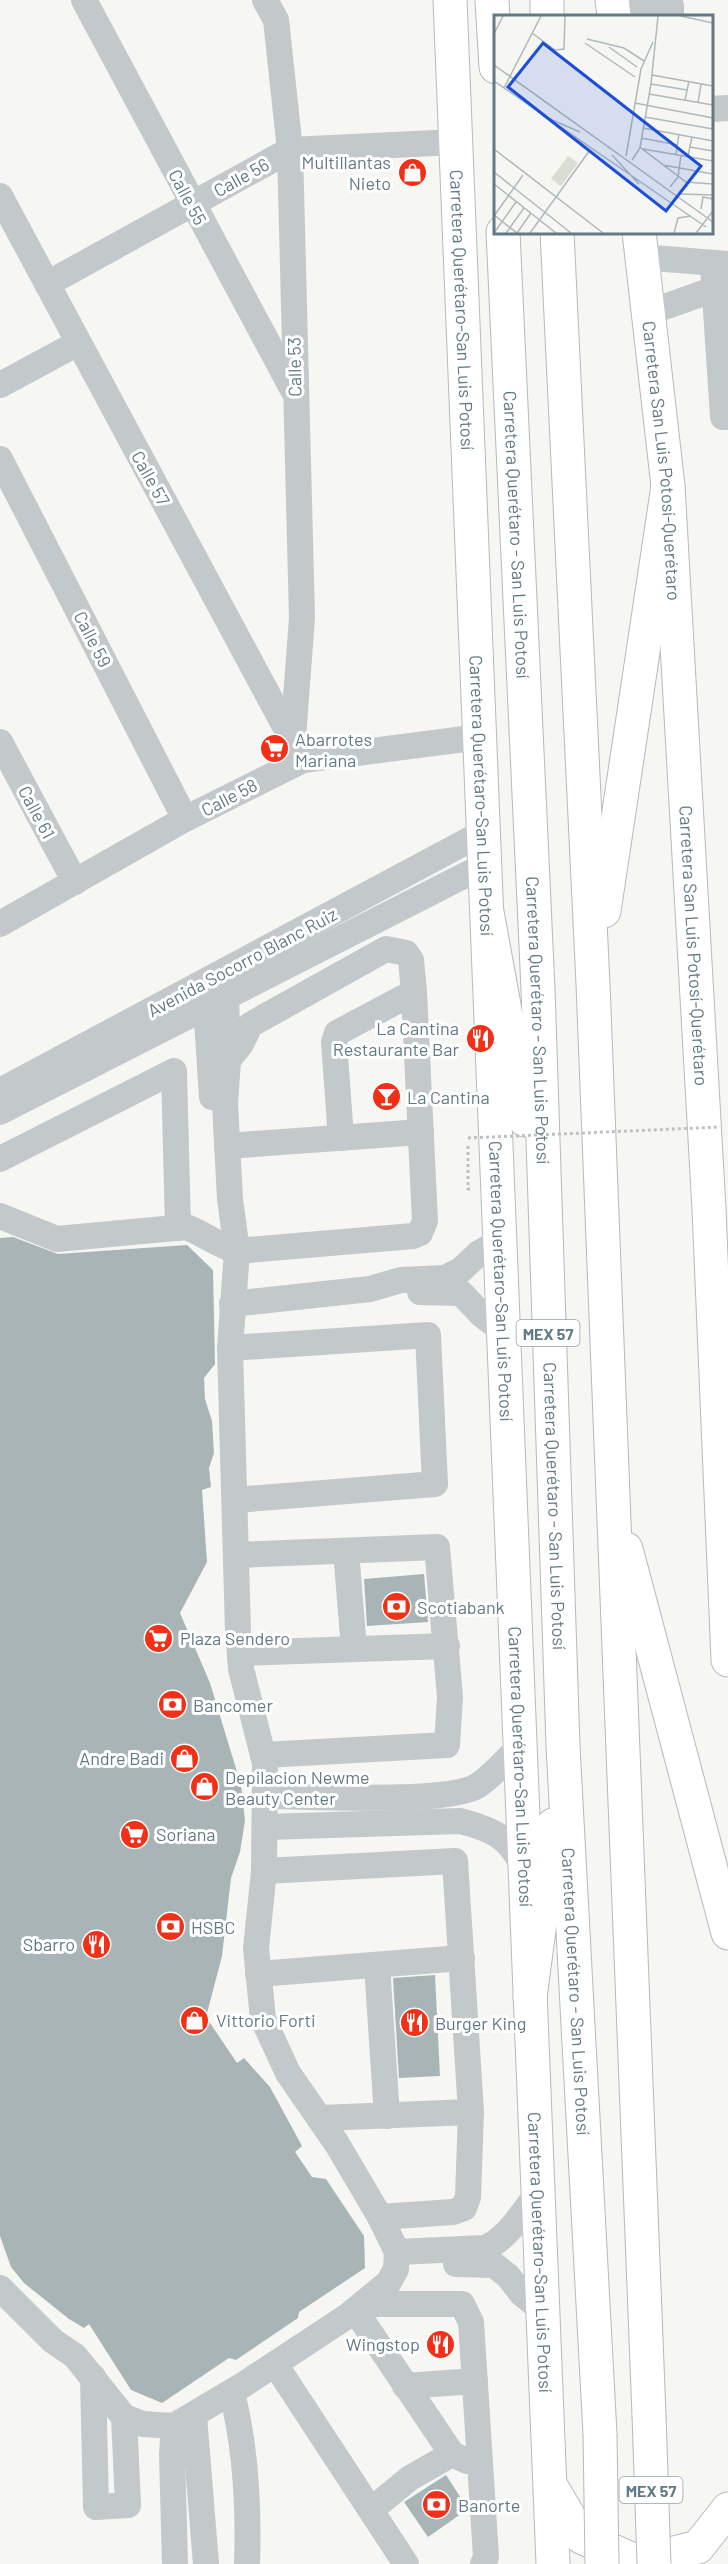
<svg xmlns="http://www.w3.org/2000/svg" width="728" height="2564" viewBox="0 0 728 2564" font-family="Barlow,sans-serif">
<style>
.building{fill:#a9b4b7}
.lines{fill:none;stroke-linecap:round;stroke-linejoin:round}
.major-casing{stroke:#b6bbbe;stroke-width:35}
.highway-casing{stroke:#b5babc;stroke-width:35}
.path{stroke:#bec1c3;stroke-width:3;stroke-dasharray:3 3;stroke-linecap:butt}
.minor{stroke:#c3c8ca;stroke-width:26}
.major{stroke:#fff;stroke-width:33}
.highway{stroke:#fff;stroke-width:33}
.highway-bridge-casing{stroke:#b5babc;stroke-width:35;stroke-linecap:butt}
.path-bridge{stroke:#bec1c3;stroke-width:3;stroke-dasharray:3 3;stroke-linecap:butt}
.highway-bridge{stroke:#fff;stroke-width:33}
.labels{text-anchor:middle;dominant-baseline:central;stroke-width:6;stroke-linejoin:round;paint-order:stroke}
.shield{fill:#fff;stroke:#91a2aa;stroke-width:1.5}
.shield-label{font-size:16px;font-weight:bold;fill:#627a85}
.poi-label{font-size:18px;fill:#627a85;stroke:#fff;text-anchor:start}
.street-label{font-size:18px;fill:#627a85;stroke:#fff}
.inset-road{fill:none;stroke:#aeb9bc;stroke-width:1.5}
.view{fill:#1d4ed8;fill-opacity:0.15;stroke:#1d4ed8;stroke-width:3}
.inset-edge{fill:none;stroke:#627a85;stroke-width:3}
</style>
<rect width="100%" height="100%" fill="#f6f6f2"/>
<!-- building -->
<g class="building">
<path d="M13,1237L58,1254L187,1245L213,1270L215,1364L204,1378L205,1399L212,1421L214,1453L209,1468L211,1487L202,1490L207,1562L180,1613L210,1683L241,1785L245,1820L240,1852L231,1878L222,1956L206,2017L237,2063L244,2058L270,2087L302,2146L295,2152L312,2177L326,2179L364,2236L365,2268L299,2312L298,2318L236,2360L229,2358L162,2403L131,2390L89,2324L84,2328L69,2319L24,2283L11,2267L0,2236V1238Z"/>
<path d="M424,1574L428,1622L367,1626L364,1579Z"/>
<path d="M435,1975L440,2076L399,2078L393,1978Z"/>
<path d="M446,2475L468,2509L428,2537L404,2502Z"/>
</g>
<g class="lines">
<defs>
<g id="major">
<path id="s1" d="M450,0L553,2564"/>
<path d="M612,0L614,16"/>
<path id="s2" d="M639,232L668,486L709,1209L728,1660"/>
<path d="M552,2488L581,2537L638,2562L698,2547L728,2509"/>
</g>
<g id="highway">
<path d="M492,0L496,67"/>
<path d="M547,0V16"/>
<path id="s3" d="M503,232L538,989L563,1746L600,2434"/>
<path d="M557,232L593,984L649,2415"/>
<path d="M604,911L668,486"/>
<path d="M487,912L525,1120"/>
<path d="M626,1549L728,1933"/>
<path d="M530,1997L553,1825"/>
</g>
</defs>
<!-- major casing -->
<use href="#major" class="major-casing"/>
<!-- highway casing -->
<use href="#highway" class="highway-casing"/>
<!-- path -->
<path class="path" d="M468,1146V1189H472"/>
<!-- minor -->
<g class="minor">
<path d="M84,0L293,390"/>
<path d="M265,0L276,20L290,150L302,618L293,737"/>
<path d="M614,15L671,6V16"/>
<path d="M712,109L728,108"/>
<path d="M0,196L303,760"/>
<path d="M641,257L728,264"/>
<path d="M713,265L723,417H728"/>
<path d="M47,284L290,150L456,142"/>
<path d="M650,312L715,289L728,290"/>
<path d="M0,385L78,343"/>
<path d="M0,459L185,819"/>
<path d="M0,742L75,882"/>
<path d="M0,924L185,819L303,760L480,737"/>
<path d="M206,1005L212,1097"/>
<path d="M0,1091L484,832"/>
<path d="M0,1112L485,865"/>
<path d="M341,1138L334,1042L337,1033L414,992"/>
<path d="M227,1146L421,1132"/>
<path d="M0,1159L174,1071L178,1228"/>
<path d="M0,1216L57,1239L186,1227C205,1234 218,1246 237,1251L413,1236L420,1233L425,1221L414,992L411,960L406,953L386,949L250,1025L241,1044L228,1060"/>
<path d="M420,1292L461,1293L482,1315L504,1332"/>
<path d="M232,1304L370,1289L401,1280L445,1278L461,1270L479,1253L500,1241"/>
<path d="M230,1348L428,1335L435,1484L236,1500"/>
<path d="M346,1551L354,1649"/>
<path d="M238,1555L437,1547L450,1697L447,1745L263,1755"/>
<path d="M240,1653L447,1646"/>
<path d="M266,1796C308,1796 447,1804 477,1786C493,1776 507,1759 521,1745"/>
<path d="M266,1827L460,1821C495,1830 511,1838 525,1871"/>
<path d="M264,1871L455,1861L471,2112L468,2197L464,2208L453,2212L380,2217"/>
<path d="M377,1965L387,2116"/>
<path d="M258,1974L462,1958"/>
<path d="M320,2118L471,2112"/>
<path d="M397,2252L485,2248C509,2238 522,2212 538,2193"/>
<path d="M456,2264L494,2265L508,2276L522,2294L543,2311"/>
<path d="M0,2288L53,2341L75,2356L124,2417L143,2424L174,2426L243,2385L349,2315L389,2282L396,2269L397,2252L380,2217L337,2144L288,2073L263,2019L256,1948L264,1871L265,1763L241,1669L238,1632L230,1348L237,1251L230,1199L225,1104L228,1060L226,995"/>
<path d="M363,2304H462L471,2322L486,2557L483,2564"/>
<path d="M355,2310L452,2454"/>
<path d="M275,2364L406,2564"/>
<path d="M93,2377L96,2507L128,2505L124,2417"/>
<path d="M405,2386L475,2381"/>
<path d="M232,2393C246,2449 249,2506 247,2564"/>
<path d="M194,2416L206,2564"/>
<path d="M174,2426L172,2454L175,2564"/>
<path d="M371,2510L410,2478L452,2454L467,2461"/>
</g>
<!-- major -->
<use href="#major" class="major"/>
<!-- highway -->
<use href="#highway" class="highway"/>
<defs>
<g id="highway-bridge">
<path d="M649,2415L654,2564"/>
<path d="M600,2434L602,2564"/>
</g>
</defs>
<!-- highway-bridge casing -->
<use href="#highway-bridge" class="highway-bridge-casing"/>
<!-- path-bridge -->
<path class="path-bridge" d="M468,1138L720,1127"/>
<!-- highway-bridge -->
<use href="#highway-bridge" class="highway-bridge"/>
</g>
<!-- icons -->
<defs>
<symbol id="shop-disc" viewBox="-11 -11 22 22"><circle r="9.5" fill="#f13017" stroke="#fff"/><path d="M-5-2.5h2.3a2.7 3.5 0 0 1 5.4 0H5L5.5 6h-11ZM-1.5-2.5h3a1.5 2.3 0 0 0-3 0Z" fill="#fff"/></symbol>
<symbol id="supermarket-disc" viewBox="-11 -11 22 22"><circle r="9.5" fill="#f13017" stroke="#fff"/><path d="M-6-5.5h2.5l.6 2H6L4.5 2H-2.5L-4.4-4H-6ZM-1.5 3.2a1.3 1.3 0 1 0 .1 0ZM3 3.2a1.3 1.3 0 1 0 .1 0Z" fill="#fff"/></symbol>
<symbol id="restaurant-disc" viewBox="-11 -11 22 22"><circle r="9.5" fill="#f13017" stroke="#fff"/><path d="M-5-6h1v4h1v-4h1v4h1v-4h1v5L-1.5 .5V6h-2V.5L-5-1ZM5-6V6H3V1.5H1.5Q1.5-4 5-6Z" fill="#fff"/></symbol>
<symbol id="bar-disc" viewBox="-11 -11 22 22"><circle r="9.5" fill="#f13017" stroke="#fff"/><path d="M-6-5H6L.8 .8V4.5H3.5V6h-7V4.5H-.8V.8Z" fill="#fff"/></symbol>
<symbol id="bank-disc" viewBox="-11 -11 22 22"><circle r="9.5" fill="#f13017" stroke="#fff"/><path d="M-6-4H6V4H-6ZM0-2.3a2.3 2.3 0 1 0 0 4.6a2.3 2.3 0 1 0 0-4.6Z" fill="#fff"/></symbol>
</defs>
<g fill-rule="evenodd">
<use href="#shop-disc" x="396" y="156" width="33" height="33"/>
<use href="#supermarket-disc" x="258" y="732" width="33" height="33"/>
<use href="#restaurant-disc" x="464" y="1022" width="33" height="33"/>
<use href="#bar-disc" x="370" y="1080" width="33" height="33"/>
<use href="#bank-disc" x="380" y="1590" width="33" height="33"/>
<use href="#supermarket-disc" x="142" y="1622" width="33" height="33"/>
<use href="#bank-disc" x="156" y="1688" width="33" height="33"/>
<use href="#shop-disc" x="168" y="1742" width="33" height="33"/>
<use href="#shop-disc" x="188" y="1770" width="33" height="33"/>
<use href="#supermarket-disc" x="118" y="1818" width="33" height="33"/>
<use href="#bank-disc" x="154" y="1910" width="33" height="33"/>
<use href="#restaurant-disc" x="80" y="1928" width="33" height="33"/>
<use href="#shop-disc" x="178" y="2004" width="33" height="33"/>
<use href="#restaurant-disc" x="398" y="2006" width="33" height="33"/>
<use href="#restaurant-disc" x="424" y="2328" width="33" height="33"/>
<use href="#bank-disc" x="420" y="2488" width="33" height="33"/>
</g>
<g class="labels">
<!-- shield labels -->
<g class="shield">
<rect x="516.5" y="1320" width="63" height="26" rx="4.5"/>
<rect x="619.5" y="2477" width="63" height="26" rx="4.5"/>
</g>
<g class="shield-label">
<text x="548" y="1333">MEX 57</text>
<text x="651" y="2490">MEX 57</text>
</g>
<!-- poi labels -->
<g class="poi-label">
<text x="391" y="162" text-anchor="end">Multillantas<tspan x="391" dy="21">Nieto</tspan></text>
<text x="295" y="739">Abarrotes<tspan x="295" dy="21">Mariana</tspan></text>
<text x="459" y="1028" text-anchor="end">La Cantina<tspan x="459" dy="21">Restaurante Bar</tspan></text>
<text x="407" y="1097">La Cantina</text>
<text x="417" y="1607">Scotiabank</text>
<text x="180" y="1638">Plaza Sendero</text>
<text x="193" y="1705">Bancomer</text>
<text x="164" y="1758" text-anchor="end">Andre Badi</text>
<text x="225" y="1777">Depilacion Newme<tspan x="225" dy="21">Beauty Center</tspan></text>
<text x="156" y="1834">Soriana</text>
<text x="191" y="1927">HSBC</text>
<text x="75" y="1944" text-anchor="end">Sbarro</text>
<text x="216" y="2020">Vittorio Forti</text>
<text x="435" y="2023">Burger King</text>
<text x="420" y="2344" text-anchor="end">Wingstop</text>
<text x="458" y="2505">Banorte</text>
</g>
<!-- street labels -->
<g class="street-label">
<text transform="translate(241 177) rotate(-29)">Calle 56</text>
<text transform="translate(188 197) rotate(62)">Calle 55</text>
<text stroke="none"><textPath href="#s1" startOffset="310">Carretera Querétaro-San Luis Potosí</textPath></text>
<text transform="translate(294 367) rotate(-91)">Calle 53</text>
<text stroke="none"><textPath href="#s2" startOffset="230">Carretera San Luis Potosí-Querétaro</textPath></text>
<text transform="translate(151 478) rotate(61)">Calle 57</text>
<text stroke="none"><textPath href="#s3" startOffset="303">Carretera Querétaro - San Luis Potosí</textPath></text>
<text transform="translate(93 639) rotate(63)">Calle 59</text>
<text stroke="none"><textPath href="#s1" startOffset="796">Carretera Querétaro-San Luis Potosí</textPath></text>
<text transform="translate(229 797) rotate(-27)">Calle 58</text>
<text transform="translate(37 812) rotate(62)">Calle 61</text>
<text stroke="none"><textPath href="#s2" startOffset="716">Carretera San Luis Potosí-Querétaro</textPath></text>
<text transform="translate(242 962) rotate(-28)">Avenida Socorro Blanc Ruiz</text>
<text stroke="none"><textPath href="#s3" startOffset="789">Carretera Querétaro - San Luis Potosí</textPath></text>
<text stroke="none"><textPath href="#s1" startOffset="1282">Carretera Querétaro-San Luis Potosí</textPath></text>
<text stroke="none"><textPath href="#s3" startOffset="1275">Carretera Querétaro - San Luis Potosí</textPath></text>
<text stroke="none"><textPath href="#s1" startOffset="1768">Carretera Querétaro-San Luis Potosí</textPath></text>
<text stroke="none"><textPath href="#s3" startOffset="1761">Carretera Querétaro - San Luis Potosí</textPath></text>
<text stroke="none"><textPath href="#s1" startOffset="2254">Carretera Querétaro-San Luis Potosí</textPath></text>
</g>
</g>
<!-- overview -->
<g transform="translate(494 15)">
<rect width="219" height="219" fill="#f6f6f2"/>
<path d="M74,141L84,148L67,171L57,164Z" fill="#d8ded3"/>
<path class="inset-road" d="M187,1L219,8M38,18L61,35L70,34L71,1M0,19L9,1M93,24L130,33L150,46M91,28L141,62M115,32L143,52M0,50L219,207M158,60L219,71M0,66L212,212M157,69L193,75M10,73L47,1M155,79L219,90M191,85L195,66M141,88L219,103M204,88L207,69M49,101L86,117M151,102L219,114M149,113L219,126M147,123L184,130M196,132L219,136M147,133L192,167L219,169M0,134L109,218M149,134L219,146M182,139L185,119M118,140L145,169M132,141L147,54L159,27M194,141L198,122M138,145L146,133L157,69L164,1M169,150L219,159M0,157L77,218M0,169L62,218M176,172L184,162L187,140M186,179L219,180M207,194L209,182L219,184M0,200L23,218M0,201L29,160M0,218L22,187M12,218L30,193M23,218L37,198M36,218L96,135M180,218L184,203L197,201M202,218L219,196"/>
<path class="view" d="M49,28L207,151L172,196L14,72Z"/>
<rect width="219" height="219" class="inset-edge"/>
</g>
</svg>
